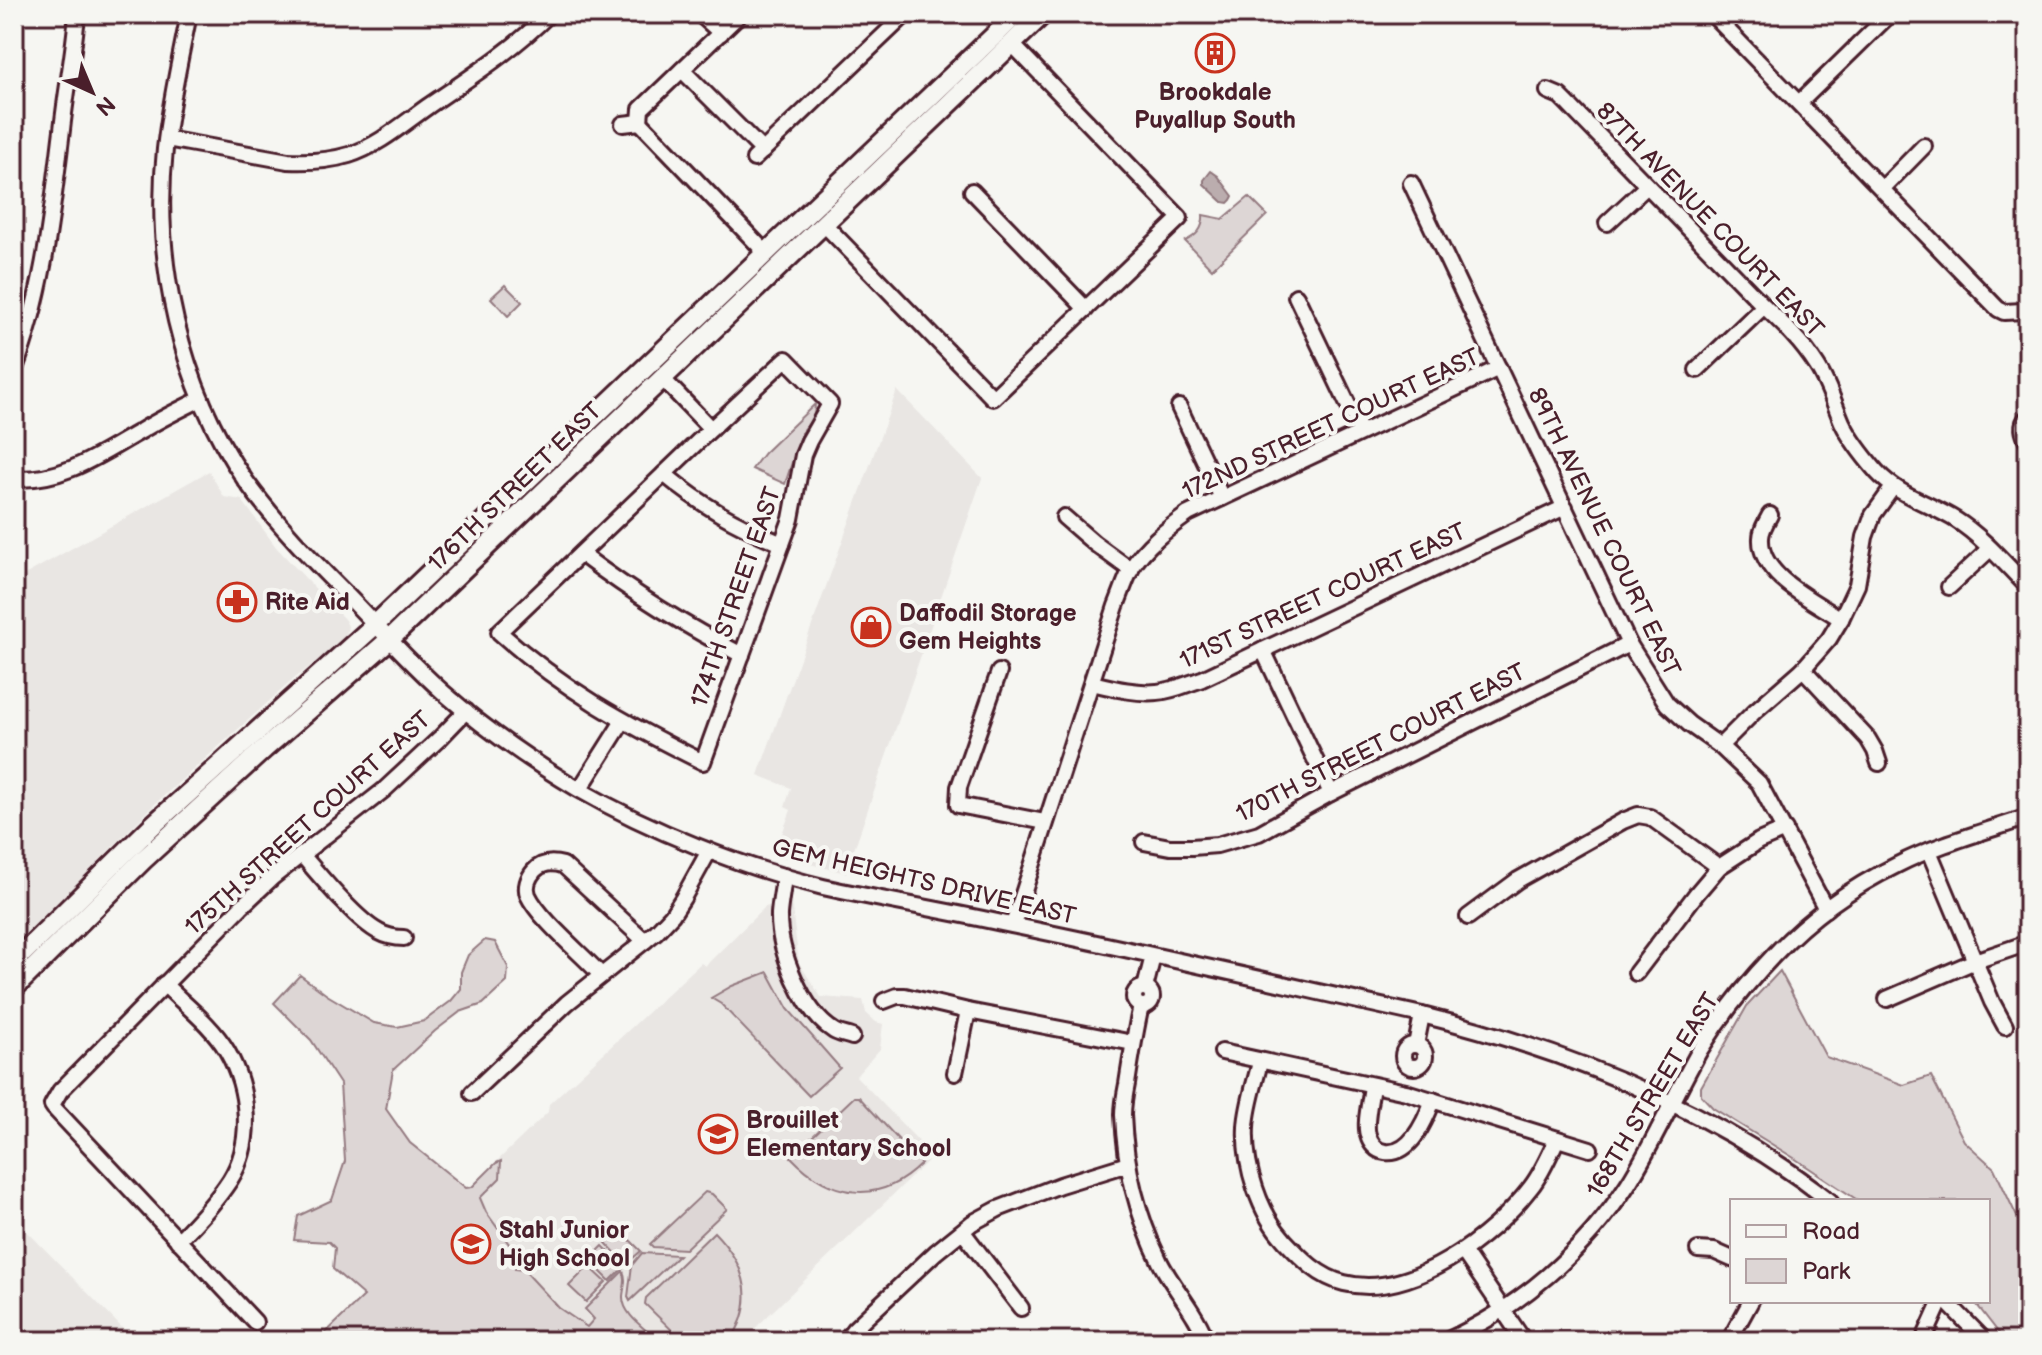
<svg xmlns="http://www.w3.org/2000/svg" width="2042" height="1355" viewBox="0 0 2042 1355" font-family="'Balsamiq Sans',sans-serif">
<style>
.built{fill:#e9e6e3}
.green{fill:#ddd6d5;stroke:#947a80;stroke-width:2}
.water{fill:#bbadae;stroke:#8e747a;stroke-width:2}
.lines{fill:none;stroke-linecap:round;stroke-linejoin:round}
.minor-casing{stroke:#4a1f2b;stroke-width:20}
.major-casing{stroke:#4a1f2b;stroke-width:24}
.minor{stroke:#f6f6f2;stroke-width:14}
.major{stroke:#f6f6f2;stroke-width:18}
.labels{text-anchor:middle;dominant-baseline:central;stroke-width:8;stroke-linejoin:round;paint-order:stroke}
.poi-label{font-size:24px;font-weight:bold;fill:#4a1f2b;stroke:#f6f6f2;text-anchor:start}
.street-label{font-size:24px;fill:#4a1f2b;stroke:#f6f6f2}
</style>
<rect width="100%" height="100%" fill="#f6f6f2"/>
<filter id="ink" filterUnits="userSpaceOnUse"><feTurbulence type="fractalNoise" baseFrequency=".0125" numOctaves="2"/><feDisplacementMap in="SourceGraphic" scale="16" xChannelSelector="R" yChannelSelector="G"/><feConvolveMatrix kernelMatrix="1 2 1 2 8 2 1 2 1" color-interpolation-filters="sRGB"/></filter>
<g filter="url(#ink)">
<!-- built -->
<g class="built">
<path d="M897,390L982,478L846,873L774,855L791,810L785,807L791,788L758,775Z"/>
<path d="M209,471L224,497L242,500L276,547L345,620L348,626L346,637L294,679L156,803L14,946V581Z"/>
<path d="M791,901L799,963L821,997L863,1000L866,1013L876,1022L883,1024L880,1049L856,1076L933,1156L742,1341H332L468,1189L548,1112L549,1104L701,963L705,966L765,907Z"/>
<path d="M14,1218L135,1341H14Z"/>
</g>
<!-- green -->
<g class="green">
<path d="M1249,197L1267,215L1212,269L1185,241C1197,236 1204,228 1203,215L1223,219Z"/>
<path d="M505,285L522,302L508,316L491,298Z"/>
<path d="M815,404L814,417L802,432L785,484L752,469L764,453Z"/>
<path d="M485,940L495,942L508,967L507,982L483,1004L460,1012L435,1031L393,1070L386,1109L410,1143L466,1188L472,1187L496,1163L501,1161L500,1178L480,1198L486,1212L509,1244L515,1269L524,1270L559,1308L587,1327L594,1319L585,1309L623,1271C627,1280 624,1286 623,1296C622,1315 646,1329 658,1341H410L418,1333L401,1341H317L364,1296L333,1269L335,1248L329,1242L294,1240L298,1216L332,1200L345,1161L340,1084L311,1040L274,1003L300,975L327,995L374,1023L397,1027L424,1021L451,1001L461,989V972L468,955Z"/>
<path d="M1780,971L1826,1057L1904,1085L1931,1076L1964,1141L1994,1168L2028,1240V1341H2005L1974,1301H1988V1201H1859L1794,1158L1713,1108L1701,1095V1087L1747,1006Z"/>
<path d="M768,972L788,1009L840,1068L809,1096L721,1004L711,998L732,986Z"/>
<path d="M854,1097H859L921,1164C879,1206 830,1198 791,1157Z"/>
<path d="M705,1192L712,1194L727,1209L685,1249L653,1247L650,1244Z"/>
<path d="M620,1230L641,1251L626,1264L606,1243Z"/>
<path d="M714,1232C745,1264 758,1301 730,1341H683L645,1304L646,1298Z"/>
<path d="M603,1246L624,1267L610,1281L589,1260Z"/>
<path d="M642,1253L679,1255L630,1301L628,1297L632,1265Z"/>
<path d="M589,1266L606,1282L586,1302L569,1286Z"/>
</g>
<!-- water -->
<path class="water" d="M1211,171L1218,176L1233,196L1231,200L1228,203L1223,202L1204,184V180Z"/>
<g class="lines">
<defs>
<g id="minor">
<path d="M189,14C180,59 170,104 165,149C153,262 180,385 245,480C275,522 311,559 348,596C380,629 410,663 444,693C485,729 531,761 578,789C651,831 741,867 823,887C886,901 949,911 1011,925C1149,953 1285,985 1422,1015C1568,1051 1711,1108 1830,1201"/>
<path d="M700,14L721,33"/>
<path d="M1712,14L1998,309L2004,312L2023,311"/>
<path d="M682,70L763,151"/>
<path d="M1548,91L1560,96L1568,104L1764,306C1784,325 1802,342 1817,366C1828,383 1834,403 1842,422C1851,441 1864,457 1877,472C1898,495 1930,504 1956,520C1983,537 2006,565 2028,587"/>
<path d="M1799,103L1890,14"/>
<path d="M640,122L767,254"/>
<path d="M640,122L641,109L740,14"/>
<path d="M623,124L640,122"/>
<path d="M167,139L288,161C309,162 329,161 349,155C378,146 403,124 427,107C469,78 513,50 549,14"/>
<path d="M754,159L906,14"/>
<path d="M1411,183L1629,644L1667,704L1689,724L1720,746L1759,783L1826,909"/>
<path d="M1883,188L1924,146"/>
<path d="M972,191L1086,309"/>
<path d="M1607,223L1647,186"/>
<path d="M824,224L993,398L1180,218L1012,44"/>
<path d="M1296,296L1361,432"/>
<path d="M786,359L830,404L809,441L803,455L791,519L703,762C626,724 564,690 499,632L711,429Z"/>
<path d="M1697,370L1764,306"/>
<path d="M14,371C44,294 52,211 62,130C66,91 74,53 77,14"/>
<path d="M663,379L711,429"/>
<path d="M1179,407L1222,498"/>
<path d="M2028,417C2020,424 2023,434 2028,442"/>
<path d="M664,474C704,507 735,524 782,544"/>
<path d="M14,479C64,481 99,455 141,431C160,419 181,409 201,399"/>
<path d="M1770,515C1766,522 1761,530 1761,538C1759,576 1814,601 1841,619"/>
<path d="M1064,517L1094,543L1131,570"/>
<path d="M581,554C634,594 683,625 742,655"/>
<path d="M1949,587L1990,549"/>
<path d="M1263,650L1331,793"/>
<path d="M1803,669L1868,739L1875,751L1879,763"/>
<path d="M999,672L959,787L958,805L1045,822"/>
<path d="M1092,683C1113,688 1136,694 1157,692C1173,691 1187,684 1202,679L1565,507"/>
<path d="M1720,746L1755,711L1803,669L1829,639L1841,619L1857,585L1865,537L1873,515L1893,487"/>
<path d="M580,789L623,721"/>
<path d="M1144,842L1170,847H1192L1217,845L1259,833L1331,793L1629,644"/>
<path d="M1929,851L1992,1002L2005,1026"/>
<path d="M302,855C320,876 357,921 379,932C388,937 395,938 404,938"/>
<path d="M784,876C783,888 780,901 779,914C778,950 802,1011 834,1031C839,1034 847,1035 852,1037"/>
<path d="M1468,917L1518,880L1623,821L1638,815L1650,817L1719,867"/>
<path d="M1013,925L1116,606C1121,594 1125,581 1131,569C1145,546 1166,530 1188,514L1499,368"/>
<path d="M1636,973L1697,893L1719,867L1759,841L1785,830"/>
<path d="M601,975C582,954 539,919 528,895C525,887 528,878 534,871C542,862 552,862 563,865L645,941"/>
<path d="M164,984C185,1005 212,1025 227,1051C249,1089 254,1142 230,1180C215,1203 197,1222 178,1241"/>
<circle cx="1143" cy="997" r="9"/>
<path d="M1145,988L1153,956"/>
<path d="M1887,999L1975,961L2028,943"/>
<path d="M884,1001L897,996H905L968,1011L1133,1043"/>
<path d="M1141,1006C1135,1032 1131,1058 1127,1084C1125,1094 1123,1105 1123,1115C1125,1165 1138,1217 1160,1262C1172,1286 1200,1318 1206,1341"/>
<circle cx="1414" cy="1056" r="11"/>
<path d="M1416,1045L1422,1015"/>
<path d="M1222,1052L1406,1092L1590,1149"/>
<path d="M1260,1062C1255,1083 1247,1106 1246,1127C1244,1165 1259,1213 1285,1241C1302,1259 1319,1277 1344,1283C1410,1300 1493,1237 1531,1187C1542,1173 1549,1156 1557,1139"/>
<path d="M955,1073L968,1011"/>
<path d="M1372,1085C1371,1098 1364,1123 1368,1135C1370,1143 1376,1151 1385,1152C1411,1156 1426,1119 1433,1100"/>
<path d="M472,1093L567,1003L656,932L672,915L683,898L709,851"/>
<path d="M963,1232L1021,1308"/>
<path d="M1698,1250L1714,1251L1732,1259"/>
<path d="M1463,1251L1524,1341"/>
<path d="M1946,1301L1985,1341"/>
<path d="M255,1322L54,1108L52,1105L60,1091L241,907L273,877L384,790L440,738L466,711"/>
<path d="M845,1341L854,1329L936,1252L972,1223L998,1209L1060,1185L1128,1164"/>
<path d="M1446,1341C1519,1308 1585,1251 1628,1184C1655,1141 1675,1094 1700,1050C1721,1016 1747,983 1775,954C1809,918 1852,887 1897,865C1938,844 1984,832 2028,817"/>
<path d="M1729,1341L1751,1301"/>
<path d="M1923,1341L1941,1301"/>
</g>
<g id="major">
<path d="M14,962L152,826L375,625L1017,14"/>
<path d="M14,988L143,860L264,749L389,640L1043,14"/>
</g>
</defs>
<!-- minor casing -->
<use href="#minor" class="minor-casing"/>
<!-- major casing -->
<use href="#major" class="major-casing"/>
<!-- minor -->
<use href="#minor" class="minor"/>
<!-- major -->
<use href="#major" class="major"/>
</g>
</g>
<!-- icons -->
<defs>
<symbol id="building-ring" viewBox="-11 -11 22 22"><circle r="9.5" fill="#f6f6f2" stroke="#c8321e" stroke-width="1.5"/><path d="M-4-6H4V6H1V3H-1V6H-4ZM-2.5-4.3h1.7v1.8h-1.7ZM.8-4.3h1.7v1.8H.8ZM-2.5-1h1.7V.8h-1.7ZM.8-1h1.7V.8H.8Z" fill="#c8321e"/></symbol>
<symbol id="pharmacy-ring" viewBox="-11 -11 22 22"><circle r="9.5" fill="#f6f6f2" stroke="#c8321e" stroke-width="1.5"/><path d="M-2-6h4v4h4v4h-4v4h-4v-4h-4v-4h4Z" fill="#c8321e"/></symbol>
<symbol id="shop-ring" viewBox="-11 -11 22 22"><circle r="9.5" fill="#f6f6f2" stroke="#c8321e" stroke-width="1.5"/><path d="M-5-2.5h2.3a2.7 3.5 0 0 1 5.4 0H5L5.5 6h-11ZM-1.5-2.5h3a1.5 2.3 0 0 0-3 0Z" fill="#c8321e"/></symbol>
<symbol id="school-ring" viewBox="-11 -11 22 22"><circle r="9.5" fill="#f6f6f2" stroke="#c8321e" stroke-width="1.5"/><path d="M0-5L7-2L0 1L-7-2ZM-4 1L0 2.5L4 1V4Q0 6-4 4Z" fill="#c8321e"/></symbol>
</defs>
<g fill-rule="evenodd">
<use href="#building-ring" x="1193" y="31" width="44" height="44"/>
<use href="#pharmacy-ring" x="215" y="580" width="44" height="44"/>
<use href="#shop-ring" x="849" y="605" width="44" height="44"/>
<use href="#school-ring" x="696" y="1112" width="44" height="44"/>
<use href="#school-ring" x="449" y="1222" width="44" height="44"/>
</g>
<g class="labels">
<!-- poi labels -->
<g class="poi-label">
<text x="1215" y="92" text-anchor="middle">Brookdale<tspan x="1215" dy="28">Puyallup South</tspan></text>
<text x="265" y="602">Rite Aid</text>
<text x="899" y="613">Daffodil Storage<tspan x="899" dy="28">Gem Heights</tspan></text>
<text x="746" y="1120">Brouillet<tspan x="746" dy="28">Elementary School</tspan></text>
<text x="499" y="1230">Stahl Junior<tspan x="499" dy="28">High School</tspan></text>
</g>
<!-- street labels -->
<g class="street-label">
<text transform="translate(1710 220) rotate(46)">87TH AVENUE COURT EAST</text>
<text transform="translate(1331 424) rotate(-25)">172ND STREET COURT EAST</text>
<text transform="translate(515 487) rotate(-44)">176TH STREET EAST</text>
<text transform="translate(1604 532) rotate(64)">89TH AVENUE COURT EAST</text>
<text transform="translate(1323 596) rotate(-25)">171ST STREET COURT EAST</text>
<text transform="translate(736 597) rotate(-71)">174TH STREET EAST</text>
<text transform="translate(1381 743) rotate(-27)">170TH STREET COURT EAST</text>
<text transform="translate(308 823) rotate(-42)">175TH STREET COURT EAST</text>
<text transform="translate(924 882) rotate(13)">GEM HEIGHTS DRIVE EAST</text>
<text transform="translate(1653 1095) rotate(-59)">168TH STREET EAST</text>
</g>
</g>
<!-- margin -->
<rect width="2042" height="1355" fill="none" stroke="#f6f6f2" stroke-width="48"/>
<rect x="24" y="24" width="1994" height="1307" fill="none" stroke="#4a1f2b" stroke-width="3" filter="url(#ink)"/>
<!-- legend -->
<rect x="1730" y="1199" width="260" height="104" fill="#f6f6f2" stroke="#b1a0a2" stroke-width="2"/>
<rect x="1746" y="1225" width="40" height="12" fill="#f6f6f2" stroke="#b1a0a2" stroke-width="2"/>
<text x="1802" y="1239" font-size="24" fill="#4a1f2b">Road</text>
<rect x="1746" y="1259" width="40" height="24" fill="#ddd6d5" stroke="#b1a0a2" stroke-width="2"/>
<text x="1802" y="1279" font-size="24" fill="#4a1f2b">Park</text>
<!-- north arrow -->
<g transform="translate(92 92) rotate(136)" stroke="#f6f6f2" stroke-width="6" paint-order="stroke">
<path d="M0-6L14 30L0 20L-14 30Z" fill="#4a1f2b"/>
<text y="-12" font-size="22" font-weight="bold" text-anchor="middle" fill="#4a1f2b">N</text>
</g>
</svg>
